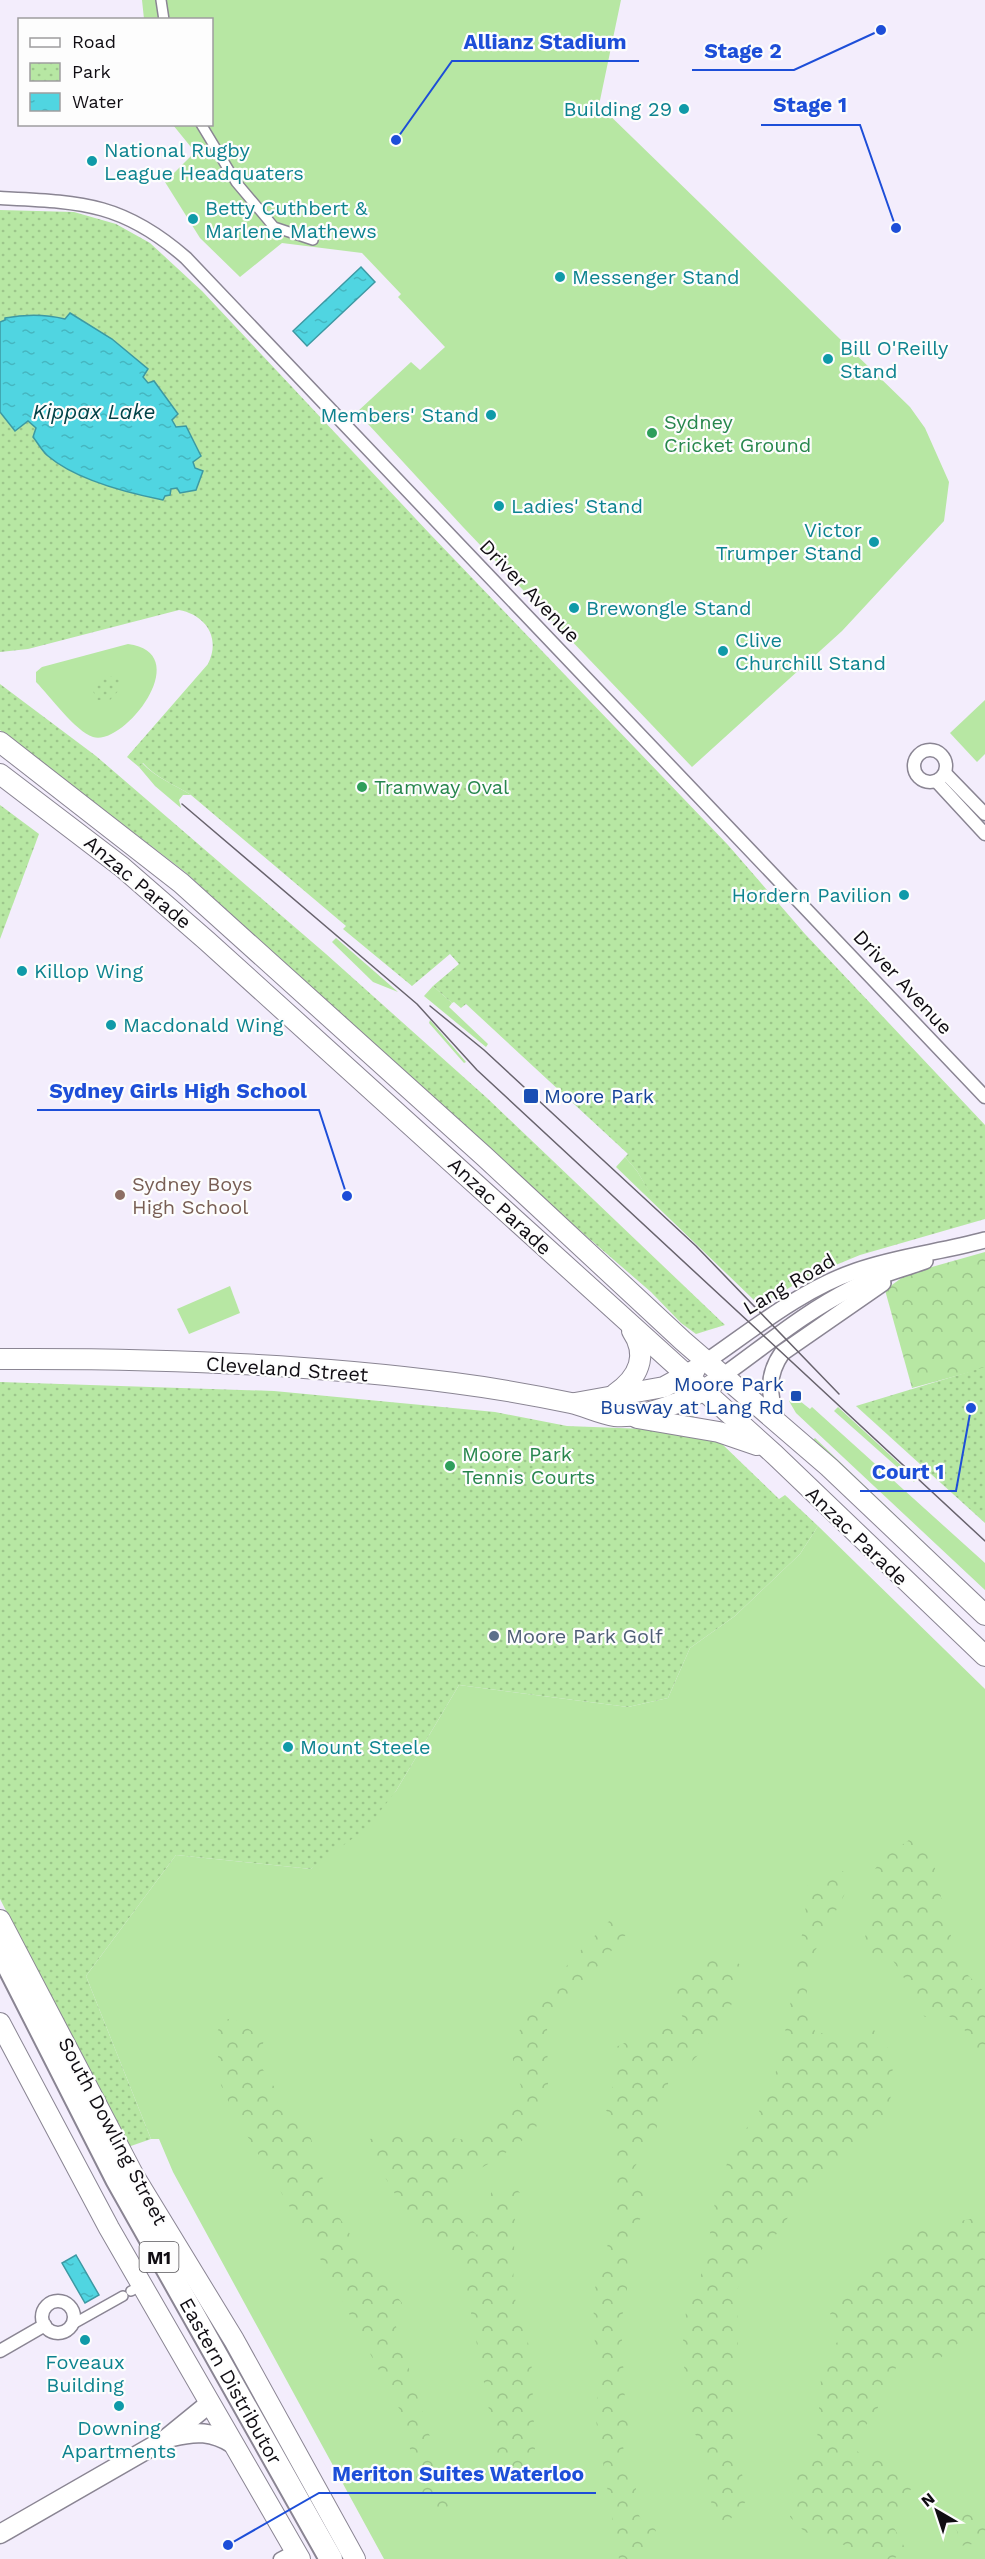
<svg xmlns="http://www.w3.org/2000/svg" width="985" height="2559" viewBox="0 0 985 2559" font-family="'Work Sans',sans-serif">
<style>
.grass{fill:#b7e7a3}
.forest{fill:url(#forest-crowns)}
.park{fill:url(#park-dots)}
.water{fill:url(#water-ripples);stroke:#3d99a3;stroke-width:1.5}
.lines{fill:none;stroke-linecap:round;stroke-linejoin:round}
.pedestrian-casing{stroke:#8a8593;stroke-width:12}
.minor-casing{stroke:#8a8593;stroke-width:15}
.tertiary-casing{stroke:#8a8593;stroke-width:18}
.secondary-casing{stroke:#8a8593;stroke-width:21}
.primary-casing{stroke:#8a8593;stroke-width:22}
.motorway-casing{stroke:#8a8593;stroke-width:26}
.pedestrian{stroke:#fff;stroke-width:9}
.minor{stroke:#fff;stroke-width:12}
.tertiary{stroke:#fff;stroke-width:15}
.secondary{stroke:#fff;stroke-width:18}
.primary{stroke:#fff;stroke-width:20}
.motorway{stroke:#fff;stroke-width:22}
.tram{stroke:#68636d;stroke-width:1.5}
.culture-dot{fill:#0f9aa8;stroke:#fdfdfd;stroke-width:2}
.leisure-dot{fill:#2e9e5b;stroke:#fdfdfd;stroke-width:2}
.transit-dot{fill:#1a4fb4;stroke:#fdfdfd;stroke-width:2}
.education-dot{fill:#8d6e63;stroke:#fdfdfd;stroke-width:2}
.service-dot{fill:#5c6f8a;stroke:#fdfdfd;stroke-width:2}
.labels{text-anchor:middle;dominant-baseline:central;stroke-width:4.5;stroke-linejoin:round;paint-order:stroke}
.shield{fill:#fdfdfd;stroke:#575559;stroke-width:1.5}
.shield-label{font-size:18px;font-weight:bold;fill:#100d13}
.culture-label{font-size:20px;fill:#0d838f;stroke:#fdfdfd;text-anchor:start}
.leisure-label{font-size:20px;fill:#27864d;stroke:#fdfdfd;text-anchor:start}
.street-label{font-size:20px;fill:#100d13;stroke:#fdfdfd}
.transit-label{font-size:20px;fill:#164399;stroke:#fdfdfd;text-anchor:start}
.education-label{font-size:20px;fill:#785e54;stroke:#fdfdfd;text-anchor:start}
.service-label{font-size:20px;fill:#4e5e75;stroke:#fdfdfd;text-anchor:start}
.water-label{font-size:21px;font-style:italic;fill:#024247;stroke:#fdfdfd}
.leader{fill:none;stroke:#1d4ed8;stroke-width:2}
.callout-dot{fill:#1d4ed8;stroke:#fdfdfd;stroke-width:2}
.callout-label{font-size:21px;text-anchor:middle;font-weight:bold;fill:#1d4ed8;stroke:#fdfdfd;stroke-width:4.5;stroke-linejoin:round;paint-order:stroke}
</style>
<defs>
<pattern id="forest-crowns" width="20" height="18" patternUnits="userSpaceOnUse" patternTransform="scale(1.5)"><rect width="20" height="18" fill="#b7e7a3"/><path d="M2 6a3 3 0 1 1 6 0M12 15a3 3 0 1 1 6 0" fill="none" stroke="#9cc58b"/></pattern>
<pattern id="park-dots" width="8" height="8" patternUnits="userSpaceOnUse" patternTransform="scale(1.5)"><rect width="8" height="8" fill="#b7e7a3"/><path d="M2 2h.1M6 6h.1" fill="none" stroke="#9cc58b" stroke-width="1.8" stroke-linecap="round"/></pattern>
<pattern id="water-ripples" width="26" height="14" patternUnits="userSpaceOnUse" patternTransform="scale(1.5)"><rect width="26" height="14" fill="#50d5e1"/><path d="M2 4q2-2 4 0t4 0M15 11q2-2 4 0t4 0" fill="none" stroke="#45b6c0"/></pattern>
</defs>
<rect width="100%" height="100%" fill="#f3edfc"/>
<!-- grass -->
<g class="grass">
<path d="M142,0H621L599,105L910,407L925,428L949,482L944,521L842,631L692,767L463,527L357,412L411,362L420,370L445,347L398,297L401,294L362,253L282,243L240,277L200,238L165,182L195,152L173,125L212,124V20L144,19Z"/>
<path d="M128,644C197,653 124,747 93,737C75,731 50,696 36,682V672L42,667Z"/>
<path d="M985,700V754L977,762L950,733Z"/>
<path d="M142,763C155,777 175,785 191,795H183L179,800L181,808L155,786L139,767Z"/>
<path d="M336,938L398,992L373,982L332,942Z"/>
<path d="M433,986L452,1003L449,1007L488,1044L486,1047L424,996Z"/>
<path d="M430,1020L466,1062L464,1063L429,1023Z"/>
<path d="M625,1157L637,1171L652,1196L753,1294L756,1299L755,1301L616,1167Z"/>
<path d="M230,1286L240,1313L189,1334L177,1309Z"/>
<path d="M791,1394L810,1409L812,1407L985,1563V1590L796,1413L789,1401Z"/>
<path d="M838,1407L916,1479L914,1482L834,1411Z"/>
<path d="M815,1438L985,1601V1608L813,1440Z"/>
<path d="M818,1526L985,1689V2559H384L173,2172L159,2139H151L86,1976L176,1855L311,1869L396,1791L459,1685L628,1707L668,1698L690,1648L735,1616L800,1554Z"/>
</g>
<!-- forest -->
<g class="forest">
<path d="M985,1252V1368L912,1388L885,1290L907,1274Z"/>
<path d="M909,1840L931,1849L947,1926L966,1973L985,1993V2069L971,2056L963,2023L938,2011L925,2017L903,1990L907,1983L889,1954L875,1955L864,1945L875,1869L884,1858Z"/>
<path d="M839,1869L853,1878L814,1953L804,2007L815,2031L842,2040L874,2030L893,2055L892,2089L885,2128L807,2190L773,2239L762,2249L737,2289L738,2346L733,2408L737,2453L748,2499L727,2523L717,2517L712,2507L702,2444L690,2427V2405L682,2353L686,2311L705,2265L717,2189L736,2141L758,2114L779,2064L794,1984L795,1960L805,1924L806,1887L827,1873Z"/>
<path d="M615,1915L630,1930L547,2023L548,2088L535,2131L500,2157L447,2188L456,2214L477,2235L492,2190L510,2182L520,2193L515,2214L513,2292L531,2353L535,2450L516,2477L502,2480L462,2264L418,2233L375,2160L369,2139L419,2134L467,2140L524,2096C521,2083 511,2064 513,2051C517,2012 588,1943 615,1915Z"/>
<path d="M725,1956L741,1965C735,2010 720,2035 687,2066L669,2064L668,2085L654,2137L630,2174L650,2194L646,2210L628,2238L627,2289L621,2323L625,2401L632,2414C623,2442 616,2450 637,2474C636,2493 633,2506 643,2523H652L656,2531L645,2559H619L594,2408L602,2384L595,2346L593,2295L617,2213L613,2175L619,2141L615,2126L605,2108L617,2075L616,2047L642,2035L656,2021L671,2029L683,2018L674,1998L679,1987L705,1957Z"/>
<path d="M232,2018L264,2039L259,2063L271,2083L307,2125L330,2203L355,2242L402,2303L395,2323L450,2502L444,2513L432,2515L418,2484L402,2414L315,2249L233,2112L221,2085L216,2035L222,2021Z"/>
<path d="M985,2216V2321L933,2364L899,2361L874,2416L849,2444L864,2457L894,2462L914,2484L891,2522L905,2548L894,2559H874L859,2550L805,2532L790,2517L796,2467L817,2442L822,2361L838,2341L830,2314L882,2252L911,2231Z"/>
<path d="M974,2507L985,2521V2542L960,2546L953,2512Z"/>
</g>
<!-- park -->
<g class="park">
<path d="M0,210L74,212L116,224L150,243L202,291L430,534L728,845L805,934L985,1125V1219L860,1255L809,1276L762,1304L652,1197L637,1171L625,1157L628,1154L466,1004L461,1008L454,1002L452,1003L433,986L459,964L450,954L412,986L343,929L346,926L191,795C175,785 155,777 143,763L139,767L127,757L208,664C221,638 206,615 179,610L28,649L0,652Z"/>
<path d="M113,676L121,681L120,689L110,700H97L92,689C96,681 104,677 113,676Z"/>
<path d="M0,684L96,756L326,954L487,1098L725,1325L696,1334L681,1323L651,1292L570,1222L185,872L0,730Z"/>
<path d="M0,805L39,834L0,939Z"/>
<path d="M985,1367V1523L856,1406Z"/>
<path d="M0,1382L274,1391L495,1412L567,1426L645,1429L693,1416L779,1499L785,1495L818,1526L800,1554L735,1616L690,1648L668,1698L628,1707L459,1685L396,1791L367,1828L311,1869L176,1855L86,1976L151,2139L128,2147L0,1899Z"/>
</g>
<!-- water -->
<g class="water">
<path d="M361,267L375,282L307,346L293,331Z"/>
<path d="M70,313L112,339L148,369L143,377L148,383L154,381L178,414L172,420L176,427L186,426L201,456L193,462L195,468L203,471L196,490L180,493L177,488L171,489L170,495L165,496L163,500C128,493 75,479 48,456C42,451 38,443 33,437L36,428L28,421L15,431L0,412V322L5,320V318C26,314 45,314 65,319Z"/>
<path d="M76,2255L99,2295L85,2303L62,2263Z"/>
</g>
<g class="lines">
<defs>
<g id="pedestrian">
<path d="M161,0L164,20"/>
<path d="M201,124L236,182L274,227L313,240"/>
<path d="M131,2291L133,2290"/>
<path d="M73,2324L123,2296"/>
</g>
<g id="minor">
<path d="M0,198C80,202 122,202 186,258L985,1097"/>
<circle cx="930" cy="766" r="16"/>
<path d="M945,773L985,814"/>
<path d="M936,781L985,834"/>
<circle cx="58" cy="2317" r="16"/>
<path d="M0,2351L45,2325"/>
<path d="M280,2559L295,2551"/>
</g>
<g id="tertiary">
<path d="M707,1361C755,1328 801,1290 856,1271C898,1256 942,1252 985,1240"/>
<path d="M724,1375C766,1345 805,1312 851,1289C874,1276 900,1270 925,1261"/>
<path d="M777,1420C769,1395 766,1376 782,1353L883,1283"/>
</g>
<g id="secondary">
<path d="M172,2437C196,2431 212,2431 233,2444"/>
<path d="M0,2534L167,2438L210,2403"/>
</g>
<g id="primary">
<path d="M0,742L181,883L485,1157L683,1341L829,1467L985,1615"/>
<path d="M0,774L122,867L207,941L775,1455L985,1656"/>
<path d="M0,1359C151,1358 304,1363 454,1383C493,1388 533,1395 571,1403C585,1406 600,1414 615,1416C641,1419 692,1400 713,1384"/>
<path d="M615,1394C638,1378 649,1356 632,1331"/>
<path d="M575,1403L664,1387L695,1370"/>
<path d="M637,1418L719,1432L757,1445"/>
<path d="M0,1920L134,2176L234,2340L355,2559"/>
<path d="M0,2023L109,2228L300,2559"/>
</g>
<g id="motorway">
<path id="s1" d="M0,1949L117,2179L331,2559"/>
</g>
</defs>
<!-- pedestrian casing -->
<use href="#pedestrian" class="pedestrian-casing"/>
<!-- minor casing -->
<use href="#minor" class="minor-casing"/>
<!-- tertiary casing -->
<use href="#tertiary" class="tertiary-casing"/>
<!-- secondary casing -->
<use href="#secondary" class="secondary-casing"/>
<!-- primary casing -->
<use href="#primary" class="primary-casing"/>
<!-- motorway casing -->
<use href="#motorway" class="motorway-casing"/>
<!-- pedestrian -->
<use href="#pedestrian" class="pedestrian"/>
<!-- minor -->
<use href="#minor" class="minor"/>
<!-- tertiary -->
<use href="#tertiary" class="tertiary"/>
<!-- secondary -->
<use href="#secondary" class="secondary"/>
<!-- primary -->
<use href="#primary" class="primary"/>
<!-- motorway -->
<use href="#motorway" class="motorway"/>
<!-- tram -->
<g class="tram">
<path d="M182,804L417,1004L477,1070L985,1541"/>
<path d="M430,1006L484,1050L696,1246L839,1394"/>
</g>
</g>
<!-- markers -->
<g class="culture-dot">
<circle cx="684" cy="109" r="6"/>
<circle cx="92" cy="161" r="6"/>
<circle cx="193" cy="219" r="6"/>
<circle cx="560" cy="277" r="6"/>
<circle cx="828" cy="359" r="6"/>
<circle cx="491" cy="415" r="6"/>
<circle cx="499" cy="506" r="6"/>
<circle cx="874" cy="542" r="6"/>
<circle cx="574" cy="608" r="6"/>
<circle cx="723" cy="651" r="6"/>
<circle cx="904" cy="895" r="6"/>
<circle cx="22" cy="971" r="6"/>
<circle cx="111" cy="1025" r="6"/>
<circle cx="288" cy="1747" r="6"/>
<circle cx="85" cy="2340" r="6"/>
<circle cx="119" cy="2406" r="6"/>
</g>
<g class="leisure-dot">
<circle cx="652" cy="433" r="6"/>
<circle cx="362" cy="787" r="6"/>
<circle cx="450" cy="1466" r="6"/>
</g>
<g class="transit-dot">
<rect x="523" y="1088" width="16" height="16" rx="3"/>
<rect x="790" y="1390" width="12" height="12" rx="3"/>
</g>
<circle class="education-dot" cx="120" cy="1195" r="6"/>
<circle class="service-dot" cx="494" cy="1636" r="6"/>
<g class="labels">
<!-- shield labels -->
<rect class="shield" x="139.5" y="2242" width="39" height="30" rx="4.5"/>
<g class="shield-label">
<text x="159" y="2257">M1</text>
</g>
<!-- culture labels -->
<g class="culture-label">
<text x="672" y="109" text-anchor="end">Building 29</text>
<text x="104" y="150">National Rugby<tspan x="104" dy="23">League Headquaters</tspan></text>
<text x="205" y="208">Betty Cuthbert &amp;<tspan x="205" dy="23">Marlene Mathews</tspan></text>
<text x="572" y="277">Messenger Stand</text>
<text x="840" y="348">Bill O'Reilly<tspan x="840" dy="23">Stand</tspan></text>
<text x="479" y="415" text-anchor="end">Members' Stand</text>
<text x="511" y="506">Ladies' Stand</text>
<text x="862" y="530" text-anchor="end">Victor<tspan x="862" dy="23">Trumper Stand</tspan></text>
<text x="586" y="608">Brewongle Stand</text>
<text x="735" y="640">Clive<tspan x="735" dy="23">Churchill Stand</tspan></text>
<text x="892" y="895" text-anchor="end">Hordern Pavilion</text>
<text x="34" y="971">Killop Wing</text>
<text x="123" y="1025">Macdonald Wing</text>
<text x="300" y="1747">Mount Steele</text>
<text x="85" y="2362" text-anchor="middle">Foveaux<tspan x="85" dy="23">Building</tspan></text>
<text x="119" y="2428" text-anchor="middle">Downing<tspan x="119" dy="23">Apartments</tspan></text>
</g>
<!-- leisure labels -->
<g class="leisure-label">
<text x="664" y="422">Sydney<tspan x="664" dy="23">Cricket Ground</tspan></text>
<text x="374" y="787">Tramway Oval</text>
<text x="462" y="1454">Moore Park<tspan x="462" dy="23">Tennis Courts</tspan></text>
</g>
<!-- street labels -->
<g class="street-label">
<text transform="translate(530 591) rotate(46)">Driver Avenue</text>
<text transform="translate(138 882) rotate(40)">Anzac Parade</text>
<text transform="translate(903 982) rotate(47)">Driver Avenue</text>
<text transform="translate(500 1206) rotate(43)">Anzac Parade</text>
<text transform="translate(789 1284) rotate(-30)">Lang Road</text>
<text transform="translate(287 1369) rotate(4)">Cleveland Street</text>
<text transform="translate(857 1536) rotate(44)">Anzac Parade</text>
<text transform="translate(113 2131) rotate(62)">South Dowling Street</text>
<text stroke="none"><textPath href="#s1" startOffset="490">Eastern Distributor</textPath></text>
</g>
<!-- transit labels -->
<g class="transit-label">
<text x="544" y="1096">Moore Park</text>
<text x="784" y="1384" text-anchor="end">Moore Park<tspan x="784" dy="23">Busway at Lang Rd</tspan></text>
</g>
<!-- education labels -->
<g class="education-label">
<text x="132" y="1184">Sydney Boys<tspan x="132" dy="23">High School</tspan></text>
</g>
<!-- service labels -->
<g class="service-label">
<text x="506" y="1636">Moore Park Golf</text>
</g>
<!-- water labels -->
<g class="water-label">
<text x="94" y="411">Kippax Lake</text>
</g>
</g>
<!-- callouts -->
<path class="leader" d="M396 140L452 61H639M881 30L794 70H692M896 228L860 125H761M347 1196L319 1110H37M971 1408L956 1491H860M228 2545L319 2493H596"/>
<g class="callout-dot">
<circle cx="396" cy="140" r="6"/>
<circle cx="881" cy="30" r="6"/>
<circle cx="896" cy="228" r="6"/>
<circle cx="347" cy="1196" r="6"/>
<circle cx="971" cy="1408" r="6"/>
<circle cx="228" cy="2545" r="6"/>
</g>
<g class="callout-label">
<text x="545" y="49">Allianz Stadium</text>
<text x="743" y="58">Stage 2</text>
<text x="810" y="112">Stage 1</text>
<text x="178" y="1098">Sydney Girls High School</text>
<text x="908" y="1479">Court 1</text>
<text x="458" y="2481">Meriton Suites Waterloo</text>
</g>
<!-- legend -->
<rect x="18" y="18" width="195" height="108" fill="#fdfdfd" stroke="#9e9d9f" stroke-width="1.5"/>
<rect x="30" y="38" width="30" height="9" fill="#ffffff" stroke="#9e9d9f" stroke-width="1.5"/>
<text x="72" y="48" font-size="18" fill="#100d13">Road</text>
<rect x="30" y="63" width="30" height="18" fill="url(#park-dots)" stroke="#9e9d9f" stroke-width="1.5"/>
<text x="72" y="78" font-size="18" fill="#100d13">Park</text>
<rect x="30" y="93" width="30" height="18" fill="url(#water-ripples)" stroke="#9e9d9f" stroke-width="1.5"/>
<text x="72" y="108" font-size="18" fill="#100d13">Water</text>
<!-- north arrow -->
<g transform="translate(937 2511) rotate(321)" stroke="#fdfdfd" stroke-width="4.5" paint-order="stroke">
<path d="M0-4.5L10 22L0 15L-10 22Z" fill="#100d13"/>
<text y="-9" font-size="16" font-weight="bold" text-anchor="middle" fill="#100d13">N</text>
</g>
</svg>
